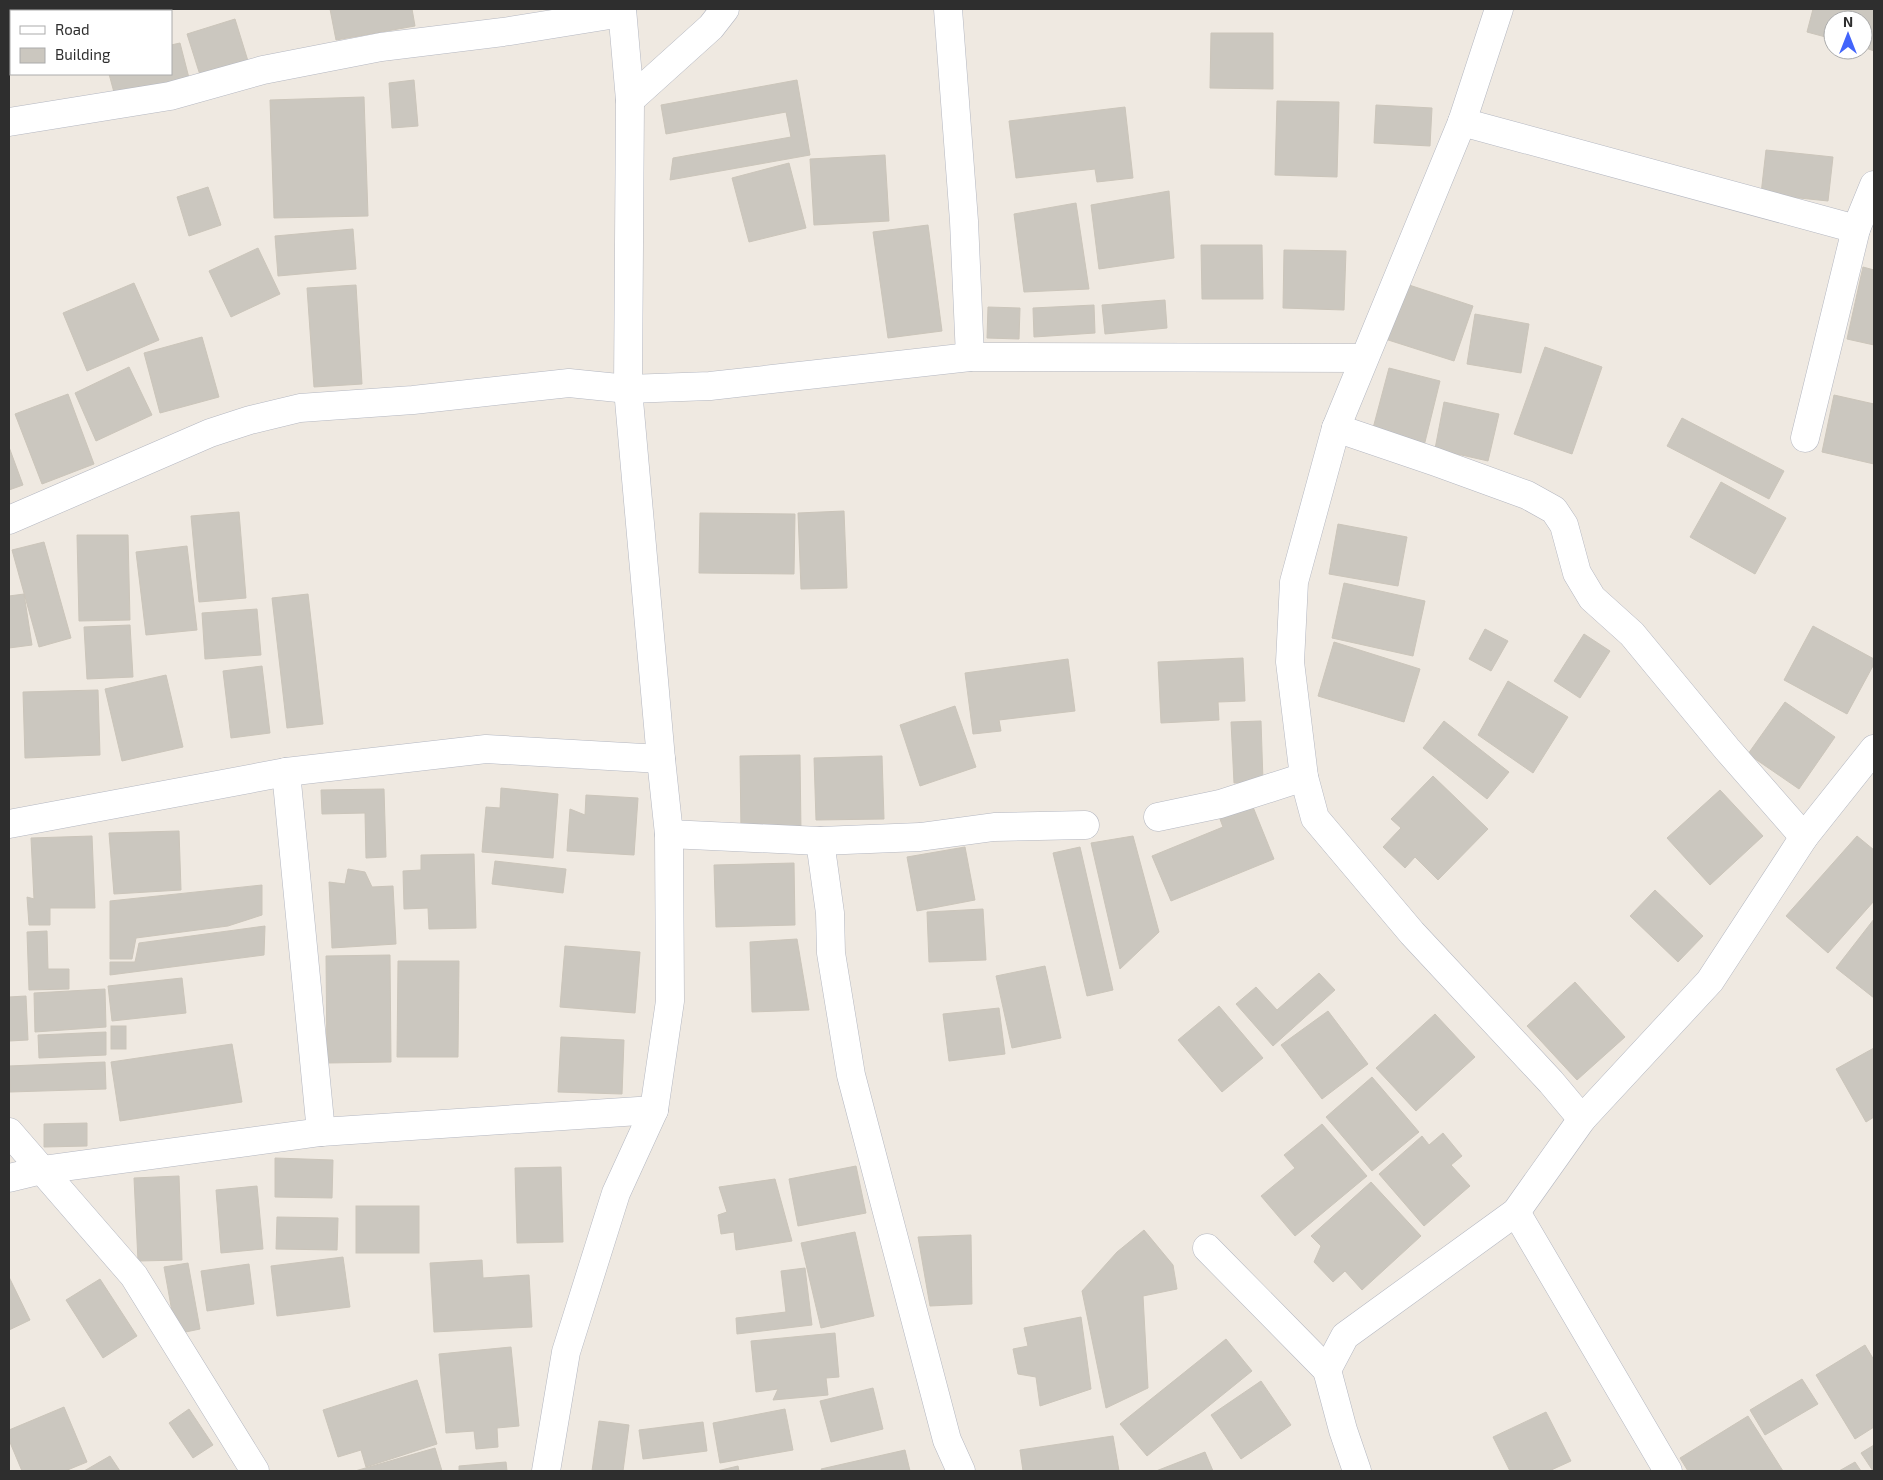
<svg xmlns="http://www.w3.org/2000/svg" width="1883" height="1480" viewBox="0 0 1883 1480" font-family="'Exo 2',sans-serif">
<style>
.building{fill:#cbc7bf;stroke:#cbc5ba}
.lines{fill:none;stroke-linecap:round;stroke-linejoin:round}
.minor-casing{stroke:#b4b7c1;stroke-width:29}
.minor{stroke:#fff;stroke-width:28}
</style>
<rect width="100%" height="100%" fill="#efe9e1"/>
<!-- building -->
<g class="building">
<path d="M100,9H148L144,11H102Z"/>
<path d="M330,9H412L415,26L336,40Z"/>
<path d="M1813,9H1874V51L1863,47V20H1833V39L1807,32Z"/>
<path d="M235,19L248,61L200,75L187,34Z"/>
<path d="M1211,33H1273V89L1210,88Z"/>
<path d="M180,43L189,78L115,96L109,74H171V45Z"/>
<path d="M414,80L418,126L392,128L389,83Z"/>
<path d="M797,80L810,155L670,180L673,158L791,137L786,112L666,134L661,105Z"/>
<path d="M364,97L368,216L274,218L270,100Z"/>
<path d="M1277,101L1339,102L1337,177L1275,175Z"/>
<path d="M1376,105L1432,108L1430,146L1374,143Z"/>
<path d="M1125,107L1133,178L1097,182L1095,169L1016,178L1009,121Z"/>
<path d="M1766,150L1833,157L1828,201L1761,194Z"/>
<path d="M885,155L889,221L814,225L810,159Z"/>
<path d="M789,163L806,228L749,242L732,178Z"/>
<path d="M208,187L221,225L189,236L177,197Z"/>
<path d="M1169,191L1174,258L1099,269L1091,205Z"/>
<path d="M1076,203L1089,289L1024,292L1014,214Z"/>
<path d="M928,225L942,331L888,338L873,232Z"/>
<path d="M353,229L356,269L278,276L275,236Z"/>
<path d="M1201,245H1262L1263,299H1202Z"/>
<path d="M258,248L280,294L231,317L209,271Z"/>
<path d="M1284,250L1346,251L1344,310L1283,308Z"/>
<path d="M1863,267L1874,270V345L1847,339Z"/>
<path d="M1400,282L1473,306L1454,361L1382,338Z"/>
<path d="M134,283L159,340L87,371L63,313Z"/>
<path d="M356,285L362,384L314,387L307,288Z"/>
<path d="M1165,300L1167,328L1105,334L1102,305Z"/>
<path d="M1094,305L1095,333L1034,337L1033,308Z"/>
<path d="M988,307L1020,308L1019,339L987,338Z"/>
<path d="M1475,314L1529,324L1521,373L1467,364Z"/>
<path d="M202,337L219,397L160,413L144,353Z"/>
<path d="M1545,347L1602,367L1572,454L1514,434Z"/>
<path d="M129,367L152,415L96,441L75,393Z"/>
<path d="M1389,368L1440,381L1424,446L1372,432Z"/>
<path d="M68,394L94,464L42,484L15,414Z"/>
<path d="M1834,395L1874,404V464L1822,452Z"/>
<path d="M1444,402L1499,414L1488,461L1435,449Z"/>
<path d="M1682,418L1784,471L1769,499L1667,446Z"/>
<path d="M9,447L23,485L9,490Z"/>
<path d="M1721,482L1786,518L1755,574L1690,537Z"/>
<path d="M844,511L847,588L801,589L798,513Z"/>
<path d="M239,512L246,598L199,602L191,516Z"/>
<path d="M700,513L795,514L794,574L699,573Z"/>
<path d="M1338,524L1407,537L1398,586L1329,574Z"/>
<path d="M77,535H128L130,620L79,621Z"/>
<path d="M44,542L71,638L39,647L12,550Z"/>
<path d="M187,546L197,630L146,635L136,552Z"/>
<path d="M1344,583L1425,601L1413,656L1332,638Z"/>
<path d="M24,594L32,645L9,648V596Z"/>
<path d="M308,594L323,724L287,728L272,598Z"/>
<path d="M257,609L261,655L205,659L202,613Z"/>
<path d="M130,625L133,677L87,679L84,627Z"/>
<path d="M1813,626L1874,659V664L1847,714L1784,680Z"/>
<path d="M1485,629L1508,641L1491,671L1469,659Z"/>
<path d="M1584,634L1610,651L1580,698L1554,681Z"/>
<path d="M1334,642L1420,669L1404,722L1318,696Z"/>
<path d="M1243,658L1245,701L1218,702L1219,720L1161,723L1158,662Z"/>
<path d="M1068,659L1075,711L999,720L1001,731L973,734L965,673Z"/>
<path d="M262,666L270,733L231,738L223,671Z"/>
<path d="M166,675L183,747L122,761L105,689Z"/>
<path d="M1508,681L1568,717L1533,773L1478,735Z"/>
<path d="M98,690L100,755L25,758L23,692Z"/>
<path d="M1785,702L1835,737L1799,789L1748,754Z"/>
<path d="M955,706L976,767L920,786L900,725Z"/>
<path d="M1261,721L1263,781L1234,783L1231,722Z"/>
<path d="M1444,721L1509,772L1487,799L1423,748Z"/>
<path d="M800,755L801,832L741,833L740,756Z"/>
<path d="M882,756L884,819L816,820L814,758Z"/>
<path d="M1433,776L1488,829L1438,880L1415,857L1405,868L1383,847L1401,828L1391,819Z"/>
<path d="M501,788L558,794L553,858L482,852L486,807L500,808Z"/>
<path d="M384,789L386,857L366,858L365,813L322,814L321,790Z"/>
<path d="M1720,790L1763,836L1710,885L1667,838Z"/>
<path d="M586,795L638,798L634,855L567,851L570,809L585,815Z"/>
<path d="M1249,797L1274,859L1171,901L1152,856L1223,827L1217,811Z"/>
<path d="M179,831L181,890L114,894L109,833Z"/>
<path d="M92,836L95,908H50V925H29L27,897L34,899L31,838Z"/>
<path d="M1133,836L1159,932L1120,969L1091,843Z"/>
<path d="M1857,836L1874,850V901L1828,953L1786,916Z"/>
<path d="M965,847L975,900L917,911L907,857Z"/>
<path d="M1080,847L1113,990L1087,996L1053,853Z"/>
<path d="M474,854L476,928L429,929L428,908L404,909L403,871L421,870V855Z"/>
<path d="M495,861L566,869L563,893L492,884Z"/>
<path d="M794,863L795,925L716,927L714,865Z"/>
<path d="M348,869L365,872L372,887L393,886L396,944L332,948L329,882L345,884Z"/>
<path d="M262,885V915L228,926L136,938L132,959H110V901Z"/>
<path d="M1655,890L1703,936L1678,962L1630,916Z"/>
<path d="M983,909L986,960L929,962L927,912Z"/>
<path d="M1874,919V998L1836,968Z"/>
<path d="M265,926L264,955L110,975V962H135L139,943Z"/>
<path d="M47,931L48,969H69V989L29,990L27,932Z"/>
<path d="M797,939L809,1010L752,1012L750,942Z"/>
<path d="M565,946L640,952L635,1013L560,1007Z"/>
<path d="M390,955L391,1062L327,1063L326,956Z"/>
<path d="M398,961H459L458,1057H397Z"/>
<path d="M1045,966L1061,1038L1012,1048L996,976Z"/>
<path d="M1319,973L1335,990L1273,1046L1236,1004L1256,987L1277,1010Z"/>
<path d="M182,978L186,1013L112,1021L108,986Z"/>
<path d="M1575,982L1625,1037L1577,1080L1527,1026Z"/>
<path d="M105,989L106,1027L35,1032L34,993Z"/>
<path d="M26,996L28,1040L9,1041V997Z"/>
<path d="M1219,1006L1263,1058L1222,1092L1178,1040Z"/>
<path d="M999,1008L1005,1054L949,1061L943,1014Z"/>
<path d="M1328,1011L1368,1064L1322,1099L1281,1045Z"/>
<path d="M1435,1014L1475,1057L1416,1111L1376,1068Z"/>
<rect x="111" y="1026" width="15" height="23"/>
<path d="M106,1032V1055L39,1058L38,1035Z"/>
<path d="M561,1037L624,1040L622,1094L558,1092Z"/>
<path d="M232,1044L242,1102L120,1121L111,1062Z"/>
<path d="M1874,1048V1117L1866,1122L1836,1069Z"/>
<path d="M105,1062L106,1089L10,1092L9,1066Z"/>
<path d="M1372,1077L1419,1132L1372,1171L1326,1117Z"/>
<path d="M87,1123V1146L44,1147V1124Z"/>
<path d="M1322,1124L1367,1176L1295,1236L1261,1196L1295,1168L1284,1155Z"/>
<path d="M1443,1133L1462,1156L1451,1165L1470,1186L1424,1226L1379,1174L1422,1136L1429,1145Z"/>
<path d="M275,1158L333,1160L332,1198L275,1197Z"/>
<path d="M856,1166L866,1213L798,1226L789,1179Z"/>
<path d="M561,1167L563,1242L517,1243L515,1168Z"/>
<path d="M179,1176L182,1260L138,1261L134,1178Z"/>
<path d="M775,1179L792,1241L736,1250L734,1232L721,1234L718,1215L727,1212L719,1187Z"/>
<path d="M1371,1182L1421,1236L1362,1290L1345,1271L1333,1282L1314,1262L1321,1246L1311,1236Z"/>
<path d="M257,1186L263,1249L221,1253L216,1190Z"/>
<rect x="356" y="1206" width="63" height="47"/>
<path d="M277,1217L338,1218L337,1250L276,1249Z"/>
<path d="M1144,1230L1173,1265L1177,1289L1143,1296L1148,1388L1106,1408L1082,1291L1117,1252Z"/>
<path d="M855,1232L874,1316L821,1328L801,1243Z"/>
<path d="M971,1235L972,1304L930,1306L918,1237Z"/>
<path d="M343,1257L350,1307L277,1316L271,1266Z"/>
<path d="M482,1260L483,1278L529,1275L532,1327L434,1332L430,1263Z"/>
<path d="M188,1263L200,1329L176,1334L164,1267Z"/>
<path d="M249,1264L254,1304L207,1311L201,1271Z"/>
<path d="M805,1268L812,1325L737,1334L736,1318L786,1312L781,1271Z"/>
<path d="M9,1277L30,1320L9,1330Z"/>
<path d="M100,1279L137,1336L103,1358L66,1300Z"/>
<path d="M1081,1317L1091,1389L1040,1406L1036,1377L1018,1374L1013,1349L1028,1346L1024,1328Z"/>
<path d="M835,1333L839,1377L826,1378L828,1395L773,1400L778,1389L756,1392L751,1341Z"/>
<path d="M1226,1339L1252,1371L1147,1456L1120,1424Z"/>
<path d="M1865,1345L1874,1360V1427L1855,1439L1816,1375Z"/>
<path d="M511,1347L519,1426L497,1428L498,1447L476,1449L474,1431L446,1433L439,1354Z"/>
<path d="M1802,1379L1818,1404L1765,1435L1750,1410Z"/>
<path d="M417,1380L437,1444L366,1467L361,1450L338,1457L323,1410Z"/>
<path d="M1261,1381L1291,1425L1241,1459L1211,1415Z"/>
<path d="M873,1388L883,1429L831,1442L820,1401Z"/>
<path d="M64,1407L87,1462L65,1471H22L9,1440V1430Z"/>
<path d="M189,1409L213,1445L193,1458L169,1423Z"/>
<path d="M785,1409L793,1450L720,1463L713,1423Z"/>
<path d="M1546,1412L1571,1461L1549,1471H1510L1493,1437Z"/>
<path d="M1748,1416L1783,1471H1688L1680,1458Z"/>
<path d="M599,1421L629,1425L623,1471H592Z"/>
<path d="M703,1422L707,1451L643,1459L639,1430Z"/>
<path d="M1113,1436L1119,1471H1023L1020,1450Z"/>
<path d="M1874,1445V1471H1873L1861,1453Z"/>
<path d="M435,1448L442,1471H355Z"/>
<path d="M905,1450L910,1471H822L821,1469Z"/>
<path d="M1205,1452L1213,1471H1156Z"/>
<path d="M110,1456L120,1471H84Z"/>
<path d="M506,1462L507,1471H459V1466Z"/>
<path d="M1855,1462L1861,1471H1839Z"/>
<path d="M738,1466L739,1471H717Z"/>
</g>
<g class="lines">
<defs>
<g id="minor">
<path d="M948,9L964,221L970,357"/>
<path d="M1499,9L1462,122L1336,428L1294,582L1290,662L1304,777L1315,818L1412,933L1551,1082L1582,1119"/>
<path d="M630,100L711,27L725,9"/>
<path d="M9,122L170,96L263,70L381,47L503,32L622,13"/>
<path d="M1462,122L1856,229L1805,438"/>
<path d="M1856,229L1874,185"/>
<path d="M1336,428L1436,462L1527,495L1554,510L1564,525L1577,573L1592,598L1632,634L1727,749L1804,837"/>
<path d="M9,520L210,433L250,420L300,408L413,400L569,383L628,389L710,386L970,357L1364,358"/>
<path d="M286,772L321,1132"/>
<path d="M1158,817L1220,804L1304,777"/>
<path d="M9,824L286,772L486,749L661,759"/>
<path d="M669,834L820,841L830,913L831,953L851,1075L947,1440L961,1471"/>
<path d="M820,841L920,837L994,827L1085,825"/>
<path d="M9,1132L134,1276L255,1471"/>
<path d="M9,1178L42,1170L321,1132L654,1110"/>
<path d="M1516,1212L1668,1471"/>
<path d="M1207,1248L1327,1370"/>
<path d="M546,1471L566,1352L616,1193L654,1110L670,1001L669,834L661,759L628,389L630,100L622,9"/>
<path d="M1357,1471L1343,1430L1327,1370L1345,1336L1516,1212L1582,1119L1710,981L1804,837L1874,749"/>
</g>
</defs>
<!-- minor casing -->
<use href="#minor" class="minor-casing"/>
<!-- minor -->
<use href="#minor" class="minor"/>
</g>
<!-- border -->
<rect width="1883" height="1480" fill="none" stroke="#2e2e2e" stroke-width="20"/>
<!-- legend -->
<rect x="10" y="10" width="162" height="65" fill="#ffffff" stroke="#ababab"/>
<rect x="20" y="26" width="25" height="8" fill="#ffffff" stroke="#ababab"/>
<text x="55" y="35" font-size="15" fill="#2e2e2e">Road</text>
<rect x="20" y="48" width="25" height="15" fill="#cbc7bf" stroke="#ababab"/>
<text x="55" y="60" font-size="15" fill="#2e2e2e">Building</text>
<!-- north arrow -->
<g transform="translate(1848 35)"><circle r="24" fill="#ffffff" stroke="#ababab"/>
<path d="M0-4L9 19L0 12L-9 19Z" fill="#4264fb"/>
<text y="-8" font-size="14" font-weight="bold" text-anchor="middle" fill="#2e2e2e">N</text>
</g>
</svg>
